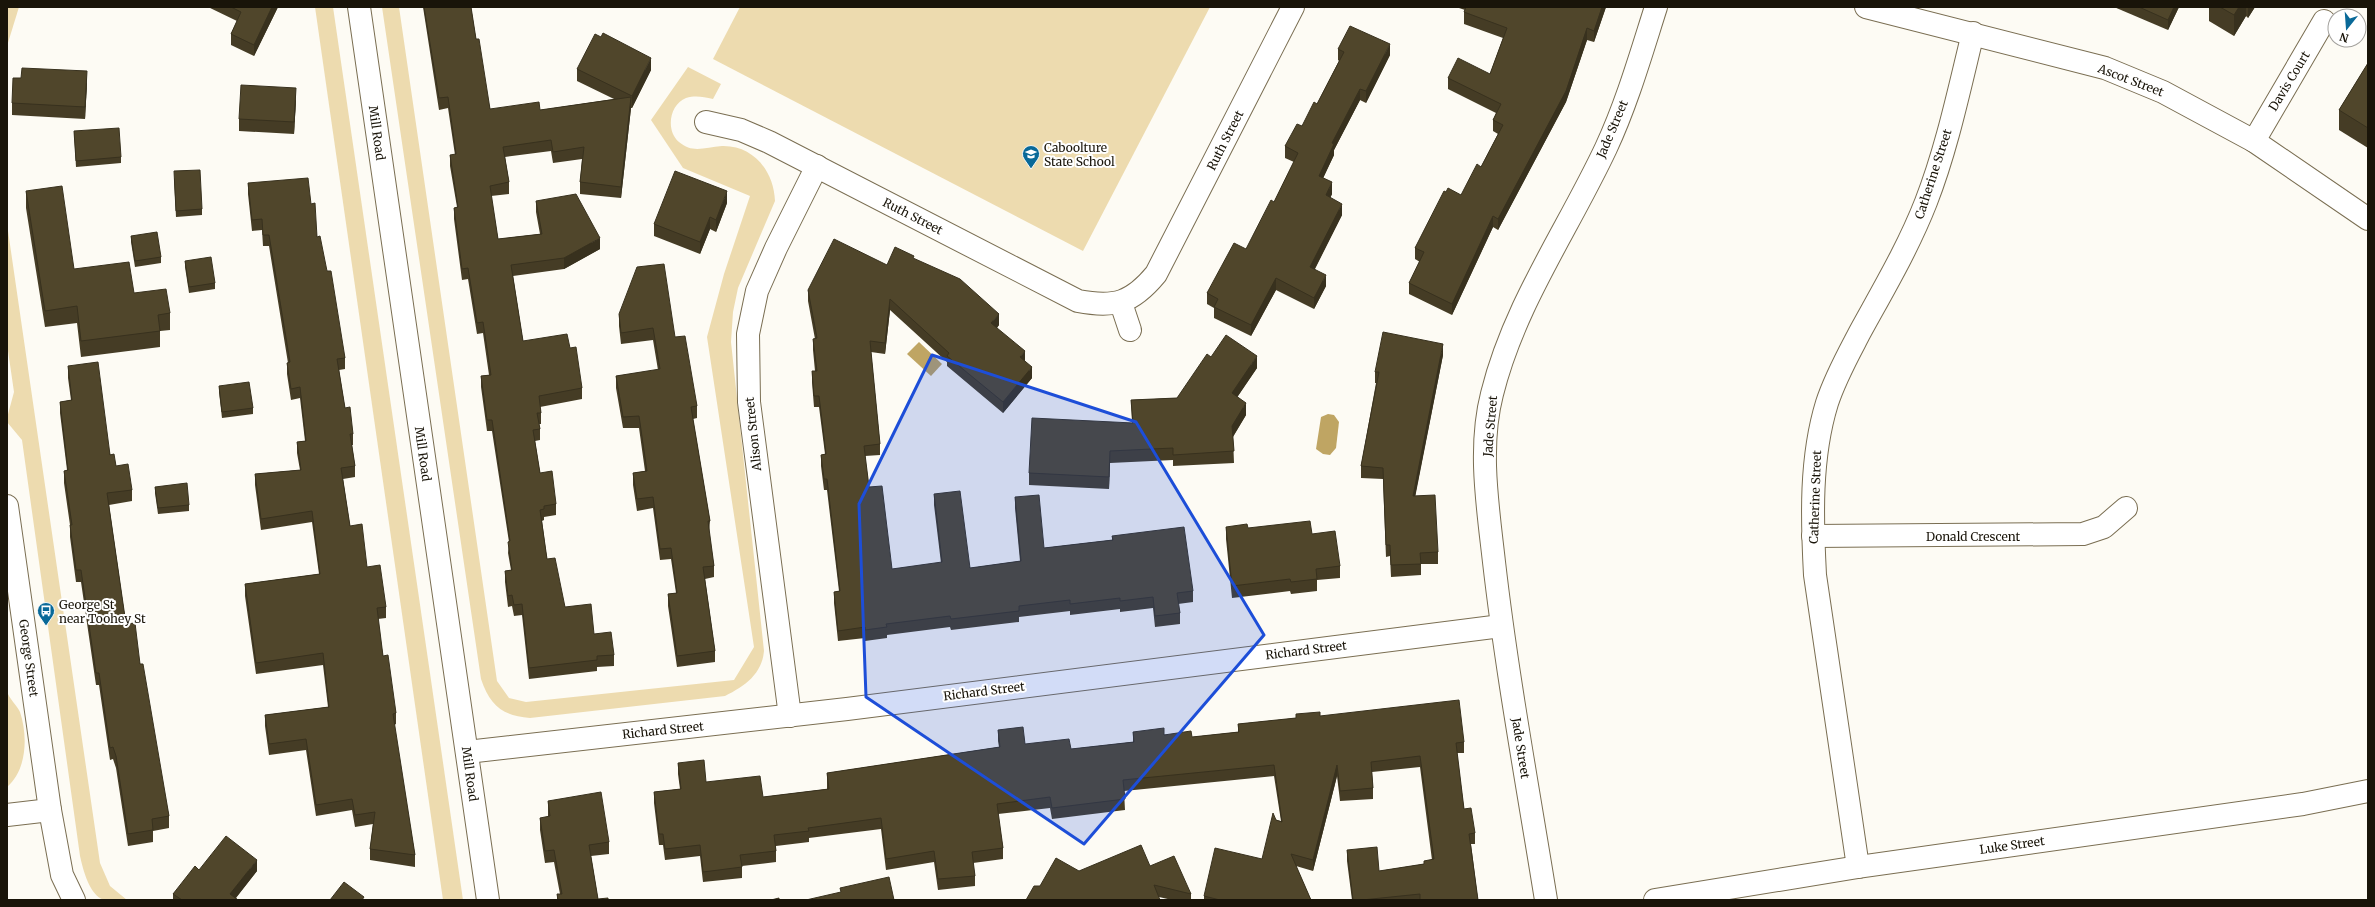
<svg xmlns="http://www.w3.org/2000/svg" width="2375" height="907" viewBox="0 0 2375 907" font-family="Merriweather,serif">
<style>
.green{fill:#eddbaf}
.water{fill:#bfa563}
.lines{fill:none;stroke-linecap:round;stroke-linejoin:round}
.minor-casing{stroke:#7a6e52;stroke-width:24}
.minor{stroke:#fff;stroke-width:22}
.wall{fill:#453c25}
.shaded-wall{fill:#38311e}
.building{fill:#50462b;stroke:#38311e}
.marked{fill:#1d4ed8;fill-opacity:0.2;stroke:#1d4ed8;stroke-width:3;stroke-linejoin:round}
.labels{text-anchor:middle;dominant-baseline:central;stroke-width:4;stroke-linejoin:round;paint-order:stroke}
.street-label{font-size:12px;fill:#191409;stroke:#fff}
.poi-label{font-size:12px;fill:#191409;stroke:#fff;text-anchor:start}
</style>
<rect width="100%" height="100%" fill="#fdfbf4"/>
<!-- green -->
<g class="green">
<path d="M7,7H19L7,46Z"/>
<path d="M315,7H333L463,900H443Z"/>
<path d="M382,7H399L497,681L509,698L526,702L734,680L754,647L707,337L724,274L750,196L683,168L651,120L688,67L721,84L713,99C703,97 696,95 686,98C670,104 665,130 679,142C693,154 705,147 722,146C753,145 774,171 775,201L738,288L733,312L731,342L764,651C762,674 745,686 725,696L530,718C502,716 490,705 481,679Z"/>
<path d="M740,7H1210L1083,251L713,59Z"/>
<path d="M7,224L100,863L110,886L127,900C120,900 110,902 104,900C89,895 83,869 80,856L22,440L7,422V418L14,392L7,344Z"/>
<path d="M7,691C9,699 17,705 20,712C28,736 27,770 7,787Z"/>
</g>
<!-- water -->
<g class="water">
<path d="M919,342L942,364L931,376L907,354Z"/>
<path d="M1328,414L1334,415L1339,422L1336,448L1330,455L1323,454L1316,449L1321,417Z"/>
</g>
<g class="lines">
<defs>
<g id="minor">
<path d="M359,7L488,900"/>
<path d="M1866,7L2105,68L2163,92L2254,141L2368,219"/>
<path d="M706,122L741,130L769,142L1078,301C1115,308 1132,303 1156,274L1293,7"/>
<path d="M2254,141L2324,21"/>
<path d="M1121,303L1130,330"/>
<path d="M7,506L50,810L62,875L74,900"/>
<path d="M1813,536L2083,534L2104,527L2126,508"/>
<path d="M790,716L749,402L748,334L757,291L776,248L817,166"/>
<path d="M467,752L847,709L1501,626"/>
<path d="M7,815L50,810"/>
<path d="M1858,867L1815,575C1812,519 1810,458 1827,403C1835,378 1848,355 1860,332C1883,290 1908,248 1926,202C1947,148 1959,90 1973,33"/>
<path d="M1546,900C1528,788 1507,675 1494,562C1488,508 1478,448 1492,394C1514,305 1567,231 1606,148C1627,103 1641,54 1656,7"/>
<path d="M1655,900L1858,867L2303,804L2368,791"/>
</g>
</defs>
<!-- minor casing -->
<use href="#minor" class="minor-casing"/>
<!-- minor -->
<use href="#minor" class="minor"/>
</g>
<!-- wall -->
<g class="wall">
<path d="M208,7H278L254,56L231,45V34L237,21Z"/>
<path d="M423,7H471L476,39L490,109L540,110L614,99L577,81V69L651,70L632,108H631L621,198L580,194V182L582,159L553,163L551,151L505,157L509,182V194L491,196L498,239L540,234L536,212V201L600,249L564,269L513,276L523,341L570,348L582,388V399L540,407L541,413V424H539L540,429V440L535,441L540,473L556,504V515L544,517V520L542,521L547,559L565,607L594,634L614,655V666L597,667V671L529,679L522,615L514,616L512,606L508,607L505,582V571L511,570L508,553L509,542L492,431H487L481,387V376L489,375L483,333L477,334L468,279L462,280L454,219V208L457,207L450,166V155H455L448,108L439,110Z"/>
<path d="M1456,7H1606L1594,42L1587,40L1566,102L1498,230L1493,227L1452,315L1409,294V283L1420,262L1415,259V248L1446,192L1461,195L1481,167L1498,134L1493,131V120L1496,113L1448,89V78L1490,74L1503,38L1464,24V12L1465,10Z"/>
<path d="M2114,7H2179L2168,30Z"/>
<path d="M2209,7H2255L2248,18L2246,16L2234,36L2209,21Z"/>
<path d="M1338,49L1390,55L1366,103L1360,100L1334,150V155L1323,178L1332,194L1330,198L1342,215L1315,269L1326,286L1314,309L1276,290L1251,336L1214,318V308L1207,304V293L1246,249L1274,202L1294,162L1285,158V146L1302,126L1317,104L1339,61L1338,60Z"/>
<path d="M2368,63V148L2339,130V110Z"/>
<path d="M87,83L85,119L12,115V103Z"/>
<path d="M296,100L294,134L239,131V119Z"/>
<path d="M74,131L121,157V163L76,167Z"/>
<path d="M174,178L202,209V215L176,217Z"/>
<path d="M248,183L311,204L317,237L345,358V369L339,370L345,408L353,434V445H352L355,466V477L343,479L350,526L367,567L386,607V618L378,619L383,656L396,713V724L394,725L415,855V867L370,860V849L373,824L355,827L352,810L316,816L306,750L269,755L265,726V715L328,707L323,665L256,674L245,596V584L319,574L312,522L261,530L255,485V474L300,470L297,453V442L305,441L300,398L291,400L287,374V363H288L269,246H263L262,230L252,231L248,194Z"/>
<path d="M26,191L74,269L134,293L170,313V330L160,331V347L81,357L77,323L45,327L26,208Z"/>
<path d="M727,203L716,232L710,229L700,254L654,236V224Z"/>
<path d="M131,236L161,257V263L135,267L131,242Z"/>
<path d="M914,259L999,325L997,328L1025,361L1032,378L1003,413L947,366V362L890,310L885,354L871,352L880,444V455L865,456L869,487L892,569L941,563L934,505V494L970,568L1020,561L1015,508V497L1044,548L1112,540V536L1193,591V602L1178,604L1180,613V624L1155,627L1153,608L1120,612V609L1070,615V611L1019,617V622L951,630L950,627L887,635V638L865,641V638L838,641L834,603V592L839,591L827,490H824L821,466V455L825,454L819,407H814L812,382V371H815L813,350V339H815L808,301V290L887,265Z"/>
<path d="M185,261L215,283V289L189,293L185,267Z"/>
<path d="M619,314L675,337L697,406V418L693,419L710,521L709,532L714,566V577L705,579L715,651V662L677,667L668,606V594L676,593L671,559L660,560L653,508L637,511L633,485V473L645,471L639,428H623L616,388V376L658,370L653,340L621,344L619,326Z"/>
<path d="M1443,355L1415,496L1438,552V564H1421V575L1391,577L1390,556L1386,557L1383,479L1361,478V466L1376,383H1375V372Z"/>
<path d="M1211,357L1257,368L1237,397L1246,415L1233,437L1234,463L1173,466V460L1110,463L1109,489L1029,485V473L1132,423L1131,400L1177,398Z"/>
<path d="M68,366L116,466L132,490V501L109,505L126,624L140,664L169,816V828L153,831V842L128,846L116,768L113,759L110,760L99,685H96L81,582H76L70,537V525L64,483V471L67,470L60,413V402L71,400L68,378Z"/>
<path d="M219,386L253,408V414L222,418L219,392Z"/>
<path d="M155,487L189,505V511L158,514L155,493Z"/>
<path d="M1226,527L1312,534L1340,566V578L1317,580V591L1291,594L1290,591L1232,598L1226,539Z"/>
<path d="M1296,714L1320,716L1464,742V753H1457L1464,809L1475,833V844H1471L1478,900H1352L1347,861V850L1379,871L1424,864V861L1432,860L1420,767L1372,772L1373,788V799L1340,801L1337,776L1313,871L1296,866L1311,900H1204V896L1262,859L1276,820L1281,821L1274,776L1124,791L1125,810L1052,819L1050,808L998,814L1003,848V859L973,863L975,876V886L938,890L934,862L886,870L881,829L809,838V842L776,846V862L742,866V878L703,882L700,856L665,860L663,845H659L654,803V792L680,789L678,774V763L706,782L763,797L827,789V773L999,747L998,741V730L1025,744L1071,749L1133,742V732L1192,737L1238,732V724L1296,718Z"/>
<path d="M548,801L609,842V854L591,856L598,899L608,900H557V894H560L554,862L545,863L540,830V818L548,817Z"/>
<path d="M1150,866L1191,894V900H1172L1159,897L1040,886L1079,871Z"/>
<path d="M199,870L257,871L236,898L238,900H173V894Z"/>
</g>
<!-- shaded-wall -->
<g class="shaded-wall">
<path d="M272,7H278L254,56V45Z"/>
<path d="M1602,7H1606L1594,42V31Z"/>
<path d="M2174,7H2179L2168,30V20Z"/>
<path d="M2239,7H2246V16L2234,36V15Z"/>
<path d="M2248,7H2255L2248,18Z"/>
<path d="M1587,28V40L1566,102L1498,230V219Z"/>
<path d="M1390,44V55L1366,103V91Z"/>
<path d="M651,58V70L632,108V96Z"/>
<path d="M87,71V83L85,119V107Z"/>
<path d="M296,88V100L294,134V122Z"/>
<path d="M1360,89V100L1334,150V155L1319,187V176L1332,143Z"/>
<path d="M631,97V108L621,198V187Z"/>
<path d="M1332,182V194L1326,207V195Z"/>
<path d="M727,191V203L716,232V220Z"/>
<path d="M1342,204V215L1310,278V267Z"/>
<path d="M1493,216V227L1452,315V304Z"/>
<path d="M710,217V229L700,254V242Z"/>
<path d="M600,238V249L564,269V258Z"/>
<path d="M1326,275V286L1314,309V298Z"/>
<path d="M1276,278V290L1251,336V325Z"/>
<path d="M890,299V310L885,354V343Z"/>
<path d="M999,314V325L991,334V323Z"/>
<path d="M1443,344V355L1413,508V496Z"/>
<path d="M1025,351V362L1020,357Z"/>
<path d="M1257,356V368L1232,405V393Z"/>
<path d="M1032,367V378L1003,413V402Z"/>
<path d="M1246,403V415L1232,438V426Z"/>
<path d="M1110,451V463L1109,489V477Z"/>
<path d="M1337,765V776L1313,871V860Z"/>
<path d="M257,860V871L234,900L230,894Z"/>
</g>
<!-- building -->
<g class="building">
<path d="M231,7H272L254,45L231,34L241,12Z"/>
<path d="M424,7H471L476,39H479L490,109L539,102L540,110L631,97L621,187L580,182L584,147L553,152L551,140L503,147L509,182L490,186L498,239L542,234L536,201L576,194L600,238L564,258L511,265L523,341L567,334L570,348L576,347L582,388L539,396L541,413H537L540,429L533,430L540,473L552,471L556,504L544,506V509L540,510L547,559L555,558L565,607L591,604L594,634L611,632L614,655L597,656V660L529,668L522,604L514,605L512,595L508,596L505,571L512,570L508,542L510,541L492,420H487L481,376L491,375L483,322L477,323L468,268L462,269L454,208L458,207L450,155L456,154L448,97L439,98Z"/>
<path d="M1466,7H1602L1594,31L1587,28L1566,91L1498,219L1493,216L1452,304L1409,283L1424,252L1415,248L1444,191L1446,192L1448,188L1461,195L1477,164L1481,167L1503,125L1493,120L1501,104L1448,78L1458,58L1490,74L1507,28L1464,12Z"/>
<path d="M2139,7H2174L2168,20Z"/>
<path d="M2220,7H2239L2234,15Z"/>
<path d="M1350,26L1390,44L1366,91L1360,89L1332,143L1334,144L1319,176L1332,182L1326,195L1342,204L1310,267L1326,275L1314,298L1276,278L1251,325L1214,307L1218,299L1207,293L1234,243L1246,249L1271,200L1274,202L1298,153L1285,146L1297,124L1302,126L1314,102L1317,104L1344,52L1338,49Z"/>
<path d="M603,33L651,58L632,96L577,69L595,34L601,37Z"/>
<path d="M2368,63V128L2339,110Z"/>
<path d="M22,68L87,71L85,107L12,103L13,78H21Z"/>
<path d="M241,85L296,88L294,122L239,119Z"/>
<path d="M119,128L121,157L76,161L74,131Z"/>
<path d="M200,170L202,209L176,211L174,171Z"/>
<path d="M675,171L727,191L716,220L710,217L700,242L654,224Z"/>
<path d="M308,178L311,204L315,203L317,237L320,236L327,271H331L345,358L337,359L345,408L350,407L353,434H350L355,466L341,468L350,526L362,524L367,567L380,565L386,607L377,608L383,656L388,655L396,713L393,714L415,855L370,849L375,812L355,815L352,799L316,805L306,739L269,744L265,715L329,707L323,653L256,663L245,584L320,574L312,511L261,519L255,474L301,470L297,442L306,441L300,387L291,389L287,363L290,362L269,235H263L262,219L252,220L248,183Z"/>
<path d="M62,186L74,269L129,262L134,293L166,289L170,313L158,315L160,331L81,341L77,306L45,311L26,191Z"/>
<path d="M157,232L161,257L135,261L131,236Z"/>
<path d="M834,239L887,265L895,247L914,256L913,258L960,279L999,314L991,323L1025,351L1020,357L1032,367L1003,402L947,356L949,353L890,299L885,343L870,341L880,444L864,446L869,487L882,486L892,569L942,562L934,494L960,491L970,568L1021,561L1015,497L1039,495L1044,548L1113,540L1112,536L1184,527L1193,591L1177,593L1180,613L1155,616L1153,597L1120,601V598L1070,604V600L1019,606V611L951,619L950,616L886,624L887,627L865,630V627L838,631L834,592L840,591L827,479H824L821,455L826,454L819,396H814L812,371H817L813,339L817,338L808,290Z"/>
<path d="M211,257L215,283L189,287L185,261Z"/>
<path d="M664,264L675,337L685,336L697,406L691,407L710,521H708L714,566L703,567L715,651L677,656L668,594L677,593L671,548L660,549L653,497L637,499L633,473L647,471L639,416L623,417L616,376L660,369L653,328L621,333L619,314L637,267Z"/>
<path d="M1383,332L1443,344L1413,496L1435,495L1438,552L1420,553L1421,564L1391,565L1390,545H1386L1383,468L1361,466L1379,372H1375Z"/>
<path d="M1226,335L1257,356L1232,393L1246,403L1232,426L1234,451L1173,455V448L1110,451L1109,477L1029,473L1032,418L1133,423L1131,400L1177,398L1207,354L1211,357Z"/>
<path d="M98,362L110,455L114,454L116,466L128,464L132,490L107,493L126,624L135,623L140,664H143L169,816L152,819L153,830L128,834L116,756L113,747L110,748L99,673H96L81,570H76L70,525H72L64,471L68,470L60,402L72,400L68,366Z"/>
<path d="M249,382L253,408L222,412L219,386Z"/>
<path d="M187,483L189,505L158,508L155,487Z"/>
<path d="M1310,521L1312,534L1335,531L1340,566L1316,569L1317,579L1291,582L1290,579L1232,586L1226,527L1247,524L1248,528Z"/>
<path d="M1459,700L1464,742L1456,743L1464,809L1471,808L1475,833L1469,834L1478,900H1420V894L1362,900H1353L1347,850L1377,847L1379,871L1424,864V861L1434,859L1420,756L1371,762L1373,788L1340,791L1337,765L1313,860L1291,854L1311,900H1220L1204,896L1215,848L1262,859L1273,813L1276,820L1282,822L1274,765L1123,780L1125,799L1052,808L1050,797L997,804L1003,848L972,852L975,876L938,879L934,851L886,859L881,818L808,828L809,831L774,835L776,851L740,855L742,867L703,872L700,845L665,849L663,834H659L654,792L681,789L678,763L704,760L706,782L760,776L763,797L829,789L827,773L1000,747L998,730L1023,727L1025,744L1069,739L1071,749L1134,742L1133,732L1164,728V735L1191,731L1192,737L1239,732L1238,724L1296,718V714L1320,712V716Z"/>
<path d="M601,792L609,842L589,845L598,899L608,898V900H558L557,894H562L554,850L545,851L540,818L550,816L548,801Z"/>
<path d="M226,836L257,860L230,894L238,900H182L173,894L195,866L199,870Z"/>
<path d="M1141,845L1150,866L1174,856L1191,894L1154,885L1160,900H1026L1034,886H1040L1056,858L1079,871Z"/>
<path d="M889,877L894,900H806L841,892L840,888Z"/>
<path d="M344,882L364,897L362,900H330Z"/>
<path d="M779,898V900H771Z"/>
</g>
<!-- marked area -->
<path class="marked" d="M932,355L1136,422L1264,635L1084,844L866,697L859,504Z"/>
<!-- icons -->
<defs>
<symbol id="school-pin" viewBox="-11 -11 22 30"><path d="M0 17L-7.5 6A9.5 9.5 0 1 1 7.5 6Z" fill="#096998" stroke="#fff"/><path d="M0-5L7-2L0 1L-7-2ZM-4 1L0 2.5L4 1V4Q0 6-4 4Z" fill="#fff"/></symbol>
<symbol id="bus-pin" viewBox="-11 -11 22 30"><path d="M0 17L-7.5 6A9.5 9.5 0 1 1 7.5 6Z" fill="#096998" stroke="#fff"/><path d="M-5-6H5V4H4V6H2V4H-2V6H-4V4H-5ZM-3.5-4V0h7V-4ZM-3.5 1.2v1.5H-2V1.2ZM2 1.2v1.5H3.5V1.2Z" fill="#fff"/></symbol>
</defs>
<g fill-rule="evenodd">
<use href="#school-pin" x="1021" y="144" width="20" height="27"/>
<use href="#bus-pin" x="36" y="601" width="20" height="27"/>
</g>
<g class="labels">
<!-- street labels -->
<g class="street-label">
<text transform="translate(2131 80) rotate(21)">Ascot Street</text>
<text transform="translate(2289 81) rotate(-59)">Davis Court</text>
<text transform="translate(1612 129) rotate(-67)">Jade Street</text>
<text transform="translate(377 133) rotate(82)">Mill Road</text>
<text transform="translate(1225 140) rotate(-63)">Ruth Street</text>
<text transform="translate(1933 174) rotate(-72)">Catherine Street</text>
<text transform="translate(913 216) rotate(27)">Ruth Street</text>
<text transform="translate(1490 426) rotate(-85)">Jade Street</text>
<text transform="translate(753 434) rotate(-96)">Alison Street</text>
<text transform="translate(423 454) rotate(82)">Mill Road</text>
<text transform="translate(1815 497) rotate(-88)">Catherine Street</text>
<text x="1973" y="536">Donald Crescent</text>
<text transform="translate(1306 650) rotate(-7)">Richard Street</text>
<text transform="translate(29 658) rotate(82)">George Street</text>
<text transform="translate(984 691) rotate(-7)">Richard Street</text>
<text transform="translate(663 730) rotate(-6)">Richard Street</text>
<text transform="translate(1521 748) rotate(81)">Jade Street</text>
<text transform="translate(470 774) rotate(82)">Mill Road</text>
<text transform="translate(2012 845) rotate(-8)">Luke Street</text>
</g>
<!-- poi labels -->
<g class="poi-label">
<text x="1044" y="147">Caboolture<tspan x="1044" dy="14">State School</tspan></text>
<text x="59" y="604">George St<tspan x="59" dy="14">near Toohey St</tspan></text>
</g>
</g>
<!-- border -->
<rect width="2375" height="907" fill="none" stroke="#191409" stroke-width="16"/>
<!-- north arrow -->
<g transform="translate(2347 28) rotate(197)"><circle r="19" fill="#ffffff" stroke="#a3a19d"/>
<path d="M0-3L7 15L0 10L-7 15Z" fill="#096998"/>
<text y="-6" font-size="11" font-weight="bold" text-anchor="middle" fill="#191409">N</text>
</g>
</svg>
